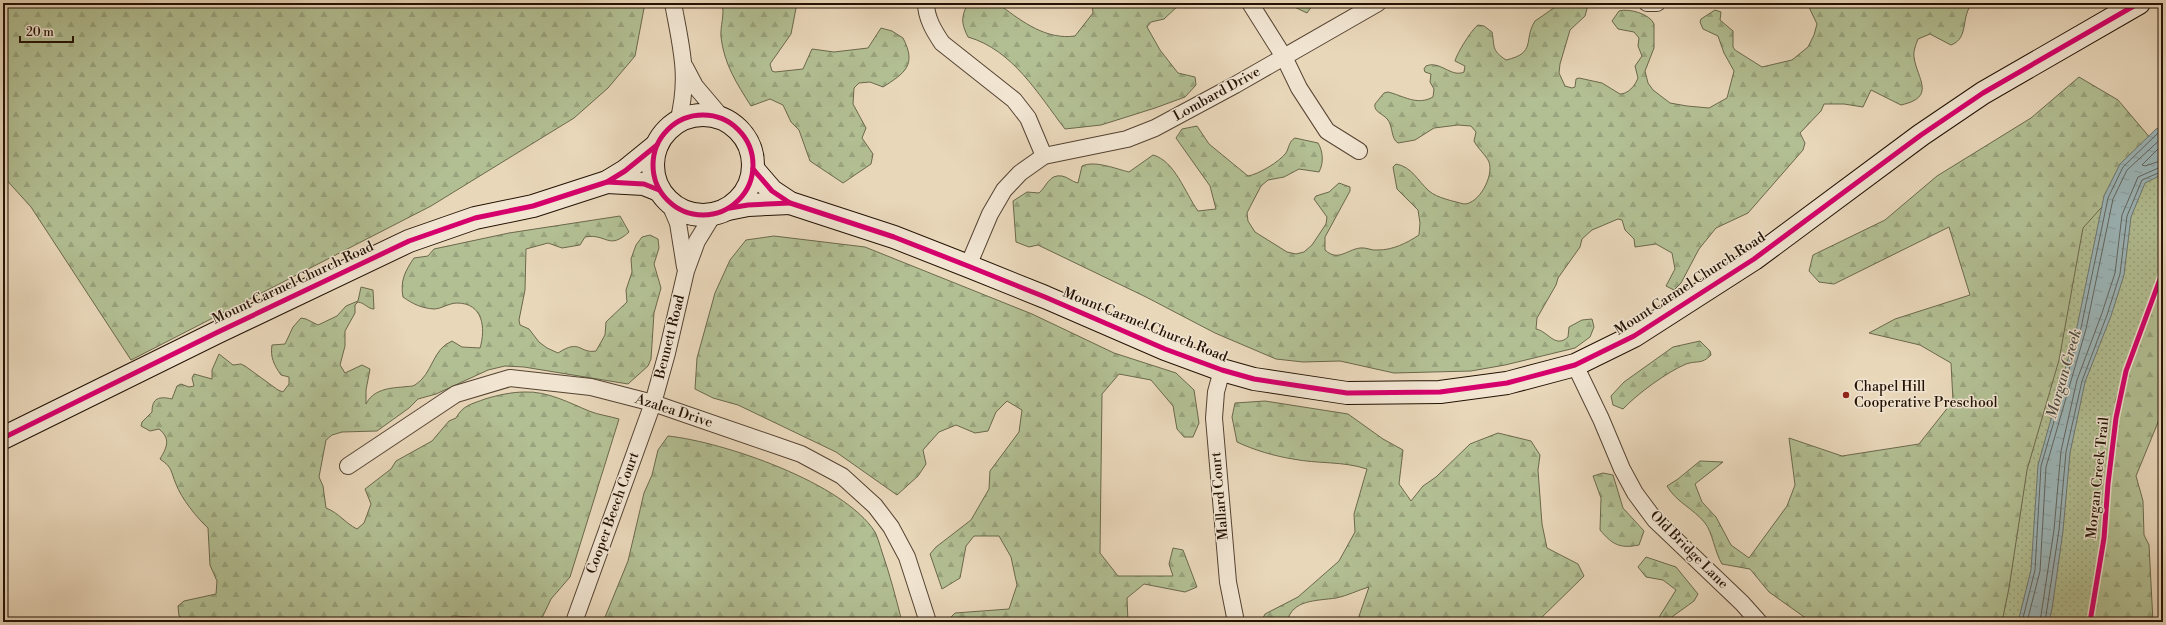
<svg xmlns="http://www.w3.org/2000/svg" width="2166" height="625" viewBox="0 0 2166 625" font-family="'Libre Bodoni',serif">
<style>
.forest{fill:url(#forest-firs);stroke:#6b684c}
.park{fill:url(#park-dots);stroke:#6b684c}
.water{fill:url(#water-ripples);stroke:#6c7572}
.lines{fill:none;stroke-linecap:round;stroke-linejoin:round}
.shore{stroke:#606460;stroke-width:1}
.minor-casing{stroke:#554332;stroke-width:18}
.secondary-casing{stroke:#241204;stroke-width:24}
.minor{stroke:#f1e5d2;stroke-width:16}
.secondary{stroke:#f1e5d2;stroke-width:22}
.cycleway-casing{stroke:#f1e5d2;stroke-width:8}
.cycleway{stroke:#d6006c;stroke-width:5}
.poi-dot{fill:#8f2418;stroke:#f1e5d2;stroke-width:1.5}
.labels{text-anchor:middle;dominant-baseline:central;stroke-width:3;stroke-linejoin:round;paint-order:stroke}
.street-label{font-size:14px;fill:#241204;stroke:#f1e5d2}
.poi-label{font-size:14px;fill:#241204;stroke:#f1e5d2;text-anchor:start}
.water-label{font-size:15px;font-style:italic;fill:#4e4c44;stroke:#f1e5d2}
</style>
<defs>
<pattern id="forest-firs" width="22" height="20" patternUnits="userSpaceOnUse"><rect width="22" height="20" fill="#b2bf93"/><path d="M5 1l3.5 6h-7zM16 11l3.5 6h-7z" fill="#99a37d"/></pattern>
<pattern id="park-dots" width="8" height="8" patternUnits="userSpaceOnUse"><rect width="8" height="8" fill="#b2bf93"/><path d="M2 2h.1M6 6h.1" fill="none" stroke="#99a37d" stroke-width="1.8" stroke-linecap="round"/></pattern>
<pattern id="water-ripples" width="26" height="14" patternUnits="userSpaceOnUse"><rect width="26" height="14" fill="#9cb7bb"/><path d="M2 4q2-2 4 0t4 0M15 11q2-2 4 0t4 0" fill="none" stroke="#869c9f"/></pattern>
</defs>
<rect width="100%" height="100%" fill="#e9d7ba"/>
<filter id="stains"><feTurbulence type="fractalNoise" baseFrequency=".005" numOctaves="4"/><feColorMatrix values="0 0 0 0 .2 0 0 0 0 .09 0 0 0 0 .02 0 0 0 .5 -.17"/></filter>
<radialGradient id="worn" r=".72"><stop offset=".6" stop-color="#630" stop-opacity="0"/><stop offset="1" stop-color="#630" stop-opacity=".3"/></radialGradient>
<!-- forest -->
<g class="forest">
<path d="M3,3H645L635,56L608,88L574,118L431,206L131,360L31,207L3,176Z"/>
<path d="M722,3H797L791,34L770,64L772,71L775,72L803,69L812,49L834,52L868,48L881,28L892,31L903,38C917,65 905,73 883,87L870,82L859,83L854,88L853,104L866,128L862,138L873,154L871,164L843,183L810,161L799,130L791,122L783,105L770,99L751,106C737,84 724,64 721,37C720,26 725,15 722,3Z"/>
<path d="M968,3H1001V6C1023,22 1046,40 1075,36L1093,13L1092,3H1184L1180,4L1164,19L1151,22L1147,27L1160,50L1178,73L1195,77L1196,85L1185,97L1155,108L1101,125L1065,129C1038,94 1013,50 968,37C961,23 961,17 968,3Z"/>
<path d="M1286,3H1314L1307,13Z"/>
<path d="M1561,3H1586L1588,5L1585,16L1570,30L1560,64L1559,73L1565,86L1572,88L1575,87L1576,79L1579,78L1602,83L1620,94C1628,94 1635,86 1638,78L1635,66L1642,56L1638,46L1639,38L1634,32L1618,29L1612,21L1619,11C1629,8 1650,14 1654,24V48L1645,71L1648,83L1653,90L1670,103L1687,106L1709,108L1727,98L1734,71L1724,53L1718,36L1703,29L1700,22L1701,19L1715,10L1721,12L1720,20L1733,31V47L1735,50L1762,67L1792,60L1808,47L1814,35L1817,24L1807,3H1973C1960,15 1970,38 1951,45L1930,34L1918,39C1916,44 1913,52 1914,57C1917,79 1937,97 1901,105L1871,90L1863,107L1844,104H1824L1821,111L1800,133L1805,143L1803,150L1748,213L1716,228L1699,249L1681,283L1674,290L1666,286L1675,269L1672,253L1656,244L1635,247L1634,239L1625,230L1622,220L1618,219L1592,230L1582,239L1580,247L1558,278L1556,285L1537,318L1536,329C1548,331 1555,349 1568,337L1569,327L1582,320L1592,319L1594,327L1590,337L1575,348L1505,365L1471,371L1394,373L1340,361L1303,362L1276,359L1215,333L1146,297L1038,245L1029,247L1016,242L1013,201L1027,192L1039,193C1047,186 1049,174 1062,176C1068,177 1072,182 1078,183L1082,166C1095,160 1116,169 1129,172L1153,155C1175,161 1185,193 1198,211L1216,209L1210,186L1176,138L1182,129L1197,126L1209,144L1248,176C1259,174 1279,162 1286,153C1289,148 1289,141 1295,138L1318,143C1323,151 1324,163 1319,172L1299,169L1284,177L1268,180L1261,186L1250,207L1247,213L1248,221L1255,232L1287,252L1296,254L1304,252L1312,245L1326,224L1327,217L1314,199L1316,196L1329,192L1339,183L1350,187V191L1325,237V250C1338,262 1346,250 1360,248C1366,247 1372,251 1378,250C1393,250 1407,243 1419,235L1420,223L1418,210L1397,189L1393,167L1396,164C1412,167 1417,180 1429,191C1437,198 1453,201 1464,204C1479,204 1494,176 1489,162C1486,155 1478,149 1474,141L1476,132L1471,126L1458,125L1434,128L1415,140L1398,143C1391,139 1393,127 1388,120C1384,114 1373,112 1375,104L1384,93L1388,92C1404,96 1417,106 1433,97L1434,89L1430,82L1431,74L1425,72L1424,69L1426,66C1440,60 1451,78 1464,72L1465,66L1455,61C1457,53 1472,29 1478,25L1484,26L1492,32C1495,47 1491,50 1506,60C1537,53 1523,40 1535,21Z"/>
<path d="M2079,77L2118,100L2163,153V410L2136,476L2143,501L2144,535L2149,545L2153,622H1879L1829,618L1807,619L1769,592L1750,569L1722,564C1715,553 1712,531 1705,523C1694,509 1676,502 1667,486L1678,479L1700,461L1723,462L1695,484L1702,502L1716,517L1731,545L1749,558L1787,506L1795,485L1789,438L1842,456L1919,444L1953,401L1951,363L1920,345L1869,333L1895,319L1970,295L1949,227L1834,284L1819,282L1809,271L1813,255L1885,220L1937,176L2031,118Z"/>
<path d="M620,216L629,232C608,251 607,233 585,237L580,245L562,248L548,243L526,249L525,290L519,320L520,325L529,329L539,342L547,348L558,353C581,338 579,354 596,351L605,335L606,322L627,302L626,290L632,272L631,259L636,245L642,237L650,235L658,239L659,248L654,264L661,288L654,313L651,359L648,366L628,384L524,367L505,366L488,370L436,394L418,399L409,408L377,431L342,432L332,435L326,440L319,477L323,486L326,508C339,513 345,523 357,529L364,523L371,504L365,489L391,469L396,461L432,441L449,421L456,418C463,405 472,404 485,399C498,395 512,392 525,392C547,391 570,403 589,411C599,415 609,416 619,419L570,577L551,599L540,622H488L472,617L452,616L447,622H189L179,616L178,606L184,601L216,594L217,581L210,565L208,528C197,518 181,498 176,484C170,470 173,468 160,459C167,447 171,439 159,429L150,431L141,426L142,422L152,412C152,398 159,396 172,399L177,386L181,384L189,387L194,386L192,378L194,374L212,379V370L219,354L233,365L241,364L245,366L278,390L283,392L289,384V377L281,375C274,365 270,357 272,345L285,344L293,327L301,318L306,319L318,325L337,316L346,306L358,301L361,287L373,290L374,309C368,309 365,303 358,302L355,305V313L345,331V346L340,365L345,373L362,365L370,369L366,390V404C373,390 388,388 403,387C407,386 412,387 415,385C433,374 432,349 452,341L462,347L480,348C486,328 483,303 457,303C449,303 441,309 434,309C421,308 413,304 403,297C400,281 405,271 414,258L428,256L434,249L509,233Z"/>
<path d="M774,236L865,247L1032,314L1114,353L1176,373L1194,390L1199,423L1193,437H1184L1177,429L1173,406L1151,380L1119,374L1102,394L1100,553L1118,576H1173L1169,564L1173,548L1183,550L1197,587L1185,592L1144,584L1127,598L1128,622H952L951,617L955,613L1009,609L1017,585L1011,557L999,536H974L966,546L960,578L942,589L930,554L936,547L971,520L989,489L990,471L1019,432L1022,410L1007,401L996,412L988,431L975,433L956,425L939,432L923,450L926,464L918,476L897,495L836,452L738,405L713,398L695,389L697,358L715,293L730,260L746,240Z"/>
<path d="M1700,341L1710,351L1711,355C1701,365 1698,360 1686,364C1667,372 1637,394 1623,409L1613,405L1611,396L1624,382L1673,347Z"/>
<path d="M1265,401L1348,414L1383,439L1403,450L1399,484L1411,501L1423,486L1436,477L1470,444L1498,433L1531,441L1540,455L1538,470L1542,524L1547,548L1578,564L1584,576L1537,622H1357L1369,587C1358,590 1347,596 1336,598C1317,601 1292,599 1287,622H1261L1265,614L1298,597L1339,561L1355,532L1354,514L1367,469C1343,461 1318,464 1293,459C1274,456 1254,450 1237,442L1232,417L1235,403Z"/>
<path d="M668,436C724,442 844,483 875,532C878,538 880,546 882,552C890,575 896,598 902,622H603L628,561L644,493L652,475L658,450Z"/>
<path d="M1603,473L1613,475L1623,508L1644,531L1639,545C1619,549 1612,544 1600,530L1601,498L1593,476Z"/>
<path d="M1646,557L1676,567L1698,594L1694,601L1669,619L1668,622H1656L1676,590L1663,580L1646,577L1638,567Z"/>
</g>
<!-- park -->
<path class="park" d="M2163,131V277L2116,399L2107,540L2088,622H2002L2009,588L2027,470L2059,360L2083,228L2127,179Z"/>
<!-- water -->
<path class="water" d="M2163,127V174L2145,183L2131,217L2124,275L2111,316L2085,382L2070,453L2063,531L2052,609L2049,622H2018L2031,570L2038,465L2077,327L2104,196L2120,164L2156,129Z"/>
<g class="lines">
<!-- shore -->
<g class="shore">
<path d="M2163,144L2142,165L2145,166L2163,160"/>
<path d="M2022,622L2035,570L2041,466L2081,328L2108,198L2123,167L2158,133L2163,132"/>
<path d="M2027,622L2040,571L2046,467L2086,329L2113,199L2127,170L2163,137"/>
<path d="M2040,622L2054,530L2061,451L2077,380L2102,313L2115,273L2122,215L2138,177L2163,166"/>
<path d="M2045,622L2059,530L2066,452L2082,381L2107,315L2120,274L2127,216L2142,180L2163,171"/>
</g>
<defs>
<g id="minor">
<path d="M673,3C681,47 690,77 678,122"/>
<path d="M926,3C926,18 934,31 942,43L1014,100L1028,118L1044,156"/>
<path d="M1250,3L1284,57L1299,88L1327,131L1359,151"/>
<path d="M1647,3H1657"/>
<path d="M685,67L695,86L723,119"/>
<path d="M669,202L678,223L685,267"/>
<path d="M968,266L990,214L1004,190L1020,173L1044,156L1127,139L1155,128L1235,85L1378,3"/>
<path d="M1575,365L1601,419L1622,469L1635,493L1655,520L1742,603L1759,622"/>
<path d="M1222,370L1216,392L1214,418L1228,582L1236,622"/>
<path d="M348,466L456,394L510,378L591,387L653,403L801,454L842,476L875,506L891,527L907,557L928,622"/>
<path d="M574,622L653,403L667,353L686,271L697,241L713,215"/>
</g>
<g id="secondary">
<circle cx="703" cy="165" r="50"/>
<path d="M753,169L772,191L790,203L894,237L968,266L1045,297L1165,349L1222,370L1254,379L1347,393L1440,392L1507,383L1575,365L1634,336L1754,259L1921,135L1983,93L2139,3"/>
<path d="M607,182L644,184L659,190"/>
<path d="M728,209L748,205L790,203"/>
<path d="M3,438L218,332L409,241L475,218L533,206L607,182L625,171L657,145"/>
</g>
</defs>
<!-- minor casing -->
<use href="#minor" class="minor-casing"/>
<!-- secondary casing -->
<use href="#secondary" class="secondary-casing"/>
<!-- minor -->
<use href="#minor" class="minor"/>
<!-- secondary -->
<use href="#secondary" class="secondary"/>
<defs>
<g id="cycleway">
<circle cx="703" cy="165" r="50"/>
<path d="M753,169L772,191L790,203L894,237L968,266L1045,297L1165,349L1222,370L1254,379L1347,393L1440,392L1507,383L1575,365L1634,336L1754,259L1921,135L1983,93L2139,3"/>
<path d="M607,182L644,184L659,190"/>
<path d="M730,208L748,205L790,203"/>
<path d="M3,438L218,332L409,241L475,218L533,206L607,182L625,171L657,145"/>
<path d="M2090,622L2104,538L2108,484L2116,418L2126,371L2163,271"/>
</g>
</defs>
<!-- cycleway casing -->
<use href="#cycleway" class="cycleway-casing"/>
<!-- cycleway -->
<use href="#cycleway" class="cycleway"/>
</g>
<!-- markers -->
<circle class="poi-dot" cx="1846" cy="395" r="4"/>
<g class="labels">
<!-- street labels -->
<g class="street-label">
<text transform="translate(1217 94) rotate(-29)">Lombard Drive</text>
<text transform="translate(293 283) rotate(-25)">Mount Carmel Church Road</text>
<text transform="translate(1690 284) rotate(-33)">Mount Carmel Church Road</text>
<text transform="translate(1145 325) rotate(22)">Mount Carmel Church Road</text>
<text transform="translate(670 337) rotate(-76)">Bennett Road</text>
<text transform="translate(674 411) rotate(18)">Azalea Drive</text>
<text transform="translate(2098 478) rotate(-84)">Morgan Creek Trail</text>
<text transform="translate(1220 496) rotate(-95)">Mallard Court</text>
<text transform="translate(613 513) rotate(-70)">Cooper Beech Court</text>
<text transform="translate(1689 550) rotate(45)">Old Bridge Lane</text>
</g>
<!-- poi labels -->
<g class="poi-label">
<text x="1854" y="387">Chapel Hill<tspan x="1854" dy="16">Cooperative Preschool</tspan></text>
</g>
<!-- water labels -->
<g class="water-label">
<text transform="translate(2064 374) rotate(-74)">Morgan Creek</text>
</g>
</g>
<!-- margin -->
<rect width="2166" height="625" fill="none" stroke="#e9d7ba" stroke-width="16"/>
<rect x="4" y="4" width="2158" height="617" fill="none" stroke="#241204" stroke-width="2"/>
<rect x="8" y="8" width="2150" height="609" fill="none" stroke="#241204"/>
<!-- scale -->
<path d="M20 36v6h53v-6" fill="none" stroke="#241204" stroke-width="2"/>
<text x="26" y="36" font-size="12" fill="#241204" stroke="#f1e5d2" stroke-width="3" paint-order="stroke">20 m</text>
<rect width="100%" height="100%" filter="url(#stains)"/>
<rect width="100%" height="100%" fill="url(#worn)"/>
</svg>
